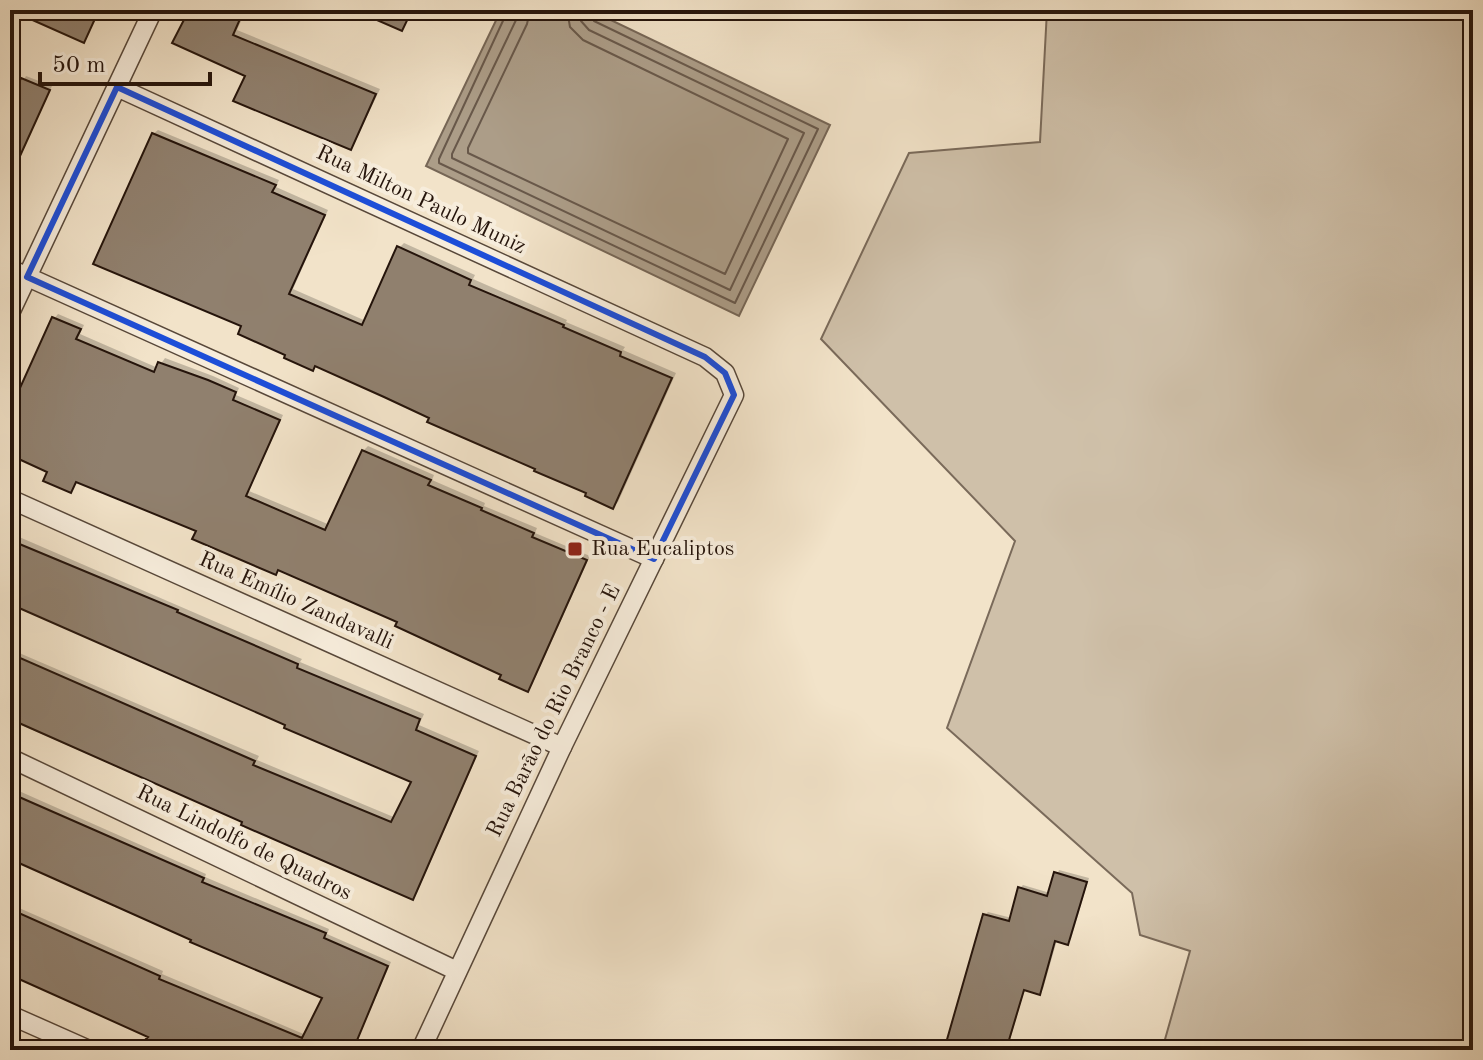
<svg xmlns="http://www.w3.org/2000/svg" width="1483" height="1060" viewBox="0 0 1483 1060" font-family="'Old Standard TT',serif">
<style>
.green{fill:#cfc0a9;stroke:#7a6a5a;stroke-width:2}
.water{fill:#ac9d88;stroke:#766656;stroke-width:2}
.shadow{fill:#0003}
.lines{fill:none;stroke-linecap:round;stroke-linejoin:round}
.shore{stroke:#68584a;stroke-width:2}
.building{fill:#90806e;stroke:#25140b;stroke-width:2}
.street-casing{stroke:#58483a;stroke-width:21}
.street{stroke:#f7eddc;stroke-width:18}
.marked{fill:none;stroke:#1d4ed8;stroke-width:6;stroke-linejoin:round}
.poi-dot{fill:#8f2418;stroke:#f7eddc;stroke-width:3}
.labels{text-anchor:middle;dominant-baseline:central;stroke-width:8;stroke-linejoin:round;paint-order:stroke}
.street-label{font-size:22px;fill:#25140b;stroke:#f7eddc}
.poi-label{font-size:22px;fill:#25140b;stroke:#f7eddc;text-anchor:start}
</style>
<rect width="100%" height="100%" fill="#f2e3c9"/>
<filter id="stains"><feTurbulence type="fractalNoise" baseFrequency=".0025" numOctaves="4"/><feColorMatrix values="0 0 0 0 .2 0 0 0 0 .09 0 0 0 0 .02 0 0 0 .5 -.17"/></filter>
<radialGradient id="worn" r=".72"><stop offset=".6" stop-color="#630" stop-opacity="0"/><stop offset="1" stop-color="#630" stop-opacity=".3"/></radialGradient>
<!-- green -->
<path class="green" d="M1047,10H1473V1050H1162L1190,951L1140,935L1132,893L947,728L1015,541L821,339L909,153L1040,142Z"/>
<!-- water -->
<path class="water" d="M501,10H590L830,125L739,316L426,166Z"/>
<!-- shadow -->
<g class="shadow">
<path d="M191,10H246L237,30L380,89L355,142L350,148L247,75Z"/>
<path d="M26,76L52,86L10,179V108Z"/>
<path d="M158,130L279,180L276,187L328,210L293,289L366,321L399,248L404,243L475,275L473,279L567,320L566,322L625,347L623,350L676,373L618,502L613,507L589,492L431,417L288,354L244,325L153,134Z"/>
<path d="M58,314L84,325L80,334L158,368L165,358L213,376L239,388L236,395L283,415L249,491L330,525L363,451L368,446L434,475L432,480L485,503L484,506L537,528L535,533L590,556L532,685L528,689L399,621L198,530L78,480L71,491L49,471L10,453V415L54,319Z"/>
<path d="M10,533L302,659L300,662L424,714L419,725L479,751L417,893L412,897L10,720V649L259,756L257,760L396,818L414,781L10,603Z"/>
<path d="M10,787L206,874L205,877L329,929L327,934L391,962L353,1050H175L150,1036L10,974V904L163,971L162,974L306,1035L324,997L10,859Z"/>
<path d="M1059,870L1089,878L1071,939L1068,943L1057,940L1043,989L1039,992L1025,988L1007,1050H946L985,915L988,912L1012,918L1020,888L1023,885L1050,893Z"/>
</g>
<g class="lines">
<!-- shore -->
<g class="shore">
<path d="M508,10L439,159V163L735,303L818,129L594,21L589,10"/>
<path d="M518,10L516,20L452,154V158L730,290L804,133L589,30L581,21L579,10"/>
<path d="M530,10L527,24L468,148V153L725,274L788,139L583,40L570,27L567,10"/>
</g>
</g>
<!-- building -->
<g class="building">
<path d="M10,10H99L84,43Z"/>
<path d="M189,10H244L233,35L376,94L351,150L233,101L245,76L172,43Z"/>
<path d="M354,10H412L402,31Z"/>
<path d="M21,78L50,90L10,178V103Z"/>
<path d="M152,133L276,185L272,192L325,215L289,294L362,325L397,246L471,280L469,285L564,325L563,327L621,352L620,356L672,378L613,509L585,496L586,493L534,471L535,469L427,422L429,418L384,397L315,366L313,371L284,358L285,355L238,334L241,326L93,264Z"/>
<path d="M52,317L81,329L76,339L154,372L158,362L208,380L236,392L233,400L280,420L246,496L325,530L362,450L431,480L428,485L482,508L481,510L534,533L532,537L587,560L528,692L499,679L501,675L395,626L397,622L278,570L276,575L192,539L196,531L76,482L71,493L43,481L47,472L10,455V410Z"/>
<path d="M17,543L178,610L177,612L298,664L297,668L420,719L416,730L476,756L413,900L241,825L242,822L10,719V675L18,657L255,761L253,765L391,822L411,782L284,728L285,725L10,604V557Z"/>
<path d="M10,793L204,878L202,882L326,933L324,938L388,966L353,1050H171L146,1039L148,1037L10,975V909L160,976L159,979L302,1038L322,998L190,942L191,940L10,859Z"/>
<path d="M1054,872L1087,882L1068,945L1055,941L1040,995L1024,990L1006,1050H944L983,914L1009,921L1018,887L1047,896Z"/>
</g>
<g class="lines">
<defs>
<g id="street">
<path d="M117,87L705,357L725,373L734,395L562,747L421,1050"/>
<path d="M10,269L654,559"/>
<path d="M10,313L153,10"/>
<path d="M10,499L562,747"/>
<path d="M10,758L457,971"/>
<path d="M10,1015L89,1050"/>
</g>
</defs>
<!-- street casing -->
<use href="#street" class="street-casing"/>
<!-- street -->
<use href="#street" class="street"/>
</g>
<!-- marked area -->
<path class="marked" d="M117,87L705,357L725,373L734,395L654,559L27,277Z"/>
<!-- markers -->
<rect class="poi-dot" x="567" y="541" width="16" height="16" rx="4"/>
<g class="labels">
<!-- street labels -->
<g class="street-label">
<text transform="translate(421 200) rotate(25)">Rua Milton Paulo Muniz</text>
<text transform="translate(296 601) rotate(24)">Rua Emílio Zandavalli</text>
<text transform="translate(554 711) rotate(-64)">Rua Barão do Rio Branco - E</text>
<text transform="translate(244 843) rotate(26)">Rua Lindolfo de Quadros</text>
</g>
<!-- poi labels -->
<g class="poi-label">
<text x="591" y="549">Rua Eucaliptos</text>
</g>
</g>
<!-- margin -->
<rect width="1483" height="1060" fill="none" stroke="#f2e3c9" stroke-width="40"/>
<rect x="12" y="12" width="1459" height="1036" fill="none" stroke="#25140b" stroke-width="4"/>
<rect x="20" y="20" width="1443" height="1020" fill="none" stroke="#25140b" stroke-width="2"/>
<!-- scale -->
<path d="M40 72v12h170v-12" fill="none" stroke="#25140b" stroke-width="4"/>
<text x="52" y="72" font-size="24" fill="#25140b" stroke="#f7eddc" stroke-width="6" paint-order="stroke">50 m</text>
<rect width="100%" height="100%" filter="url(#stains)"/>
<rect width="100%" height="100%" fill="url(#worn)"/>
</svg>
